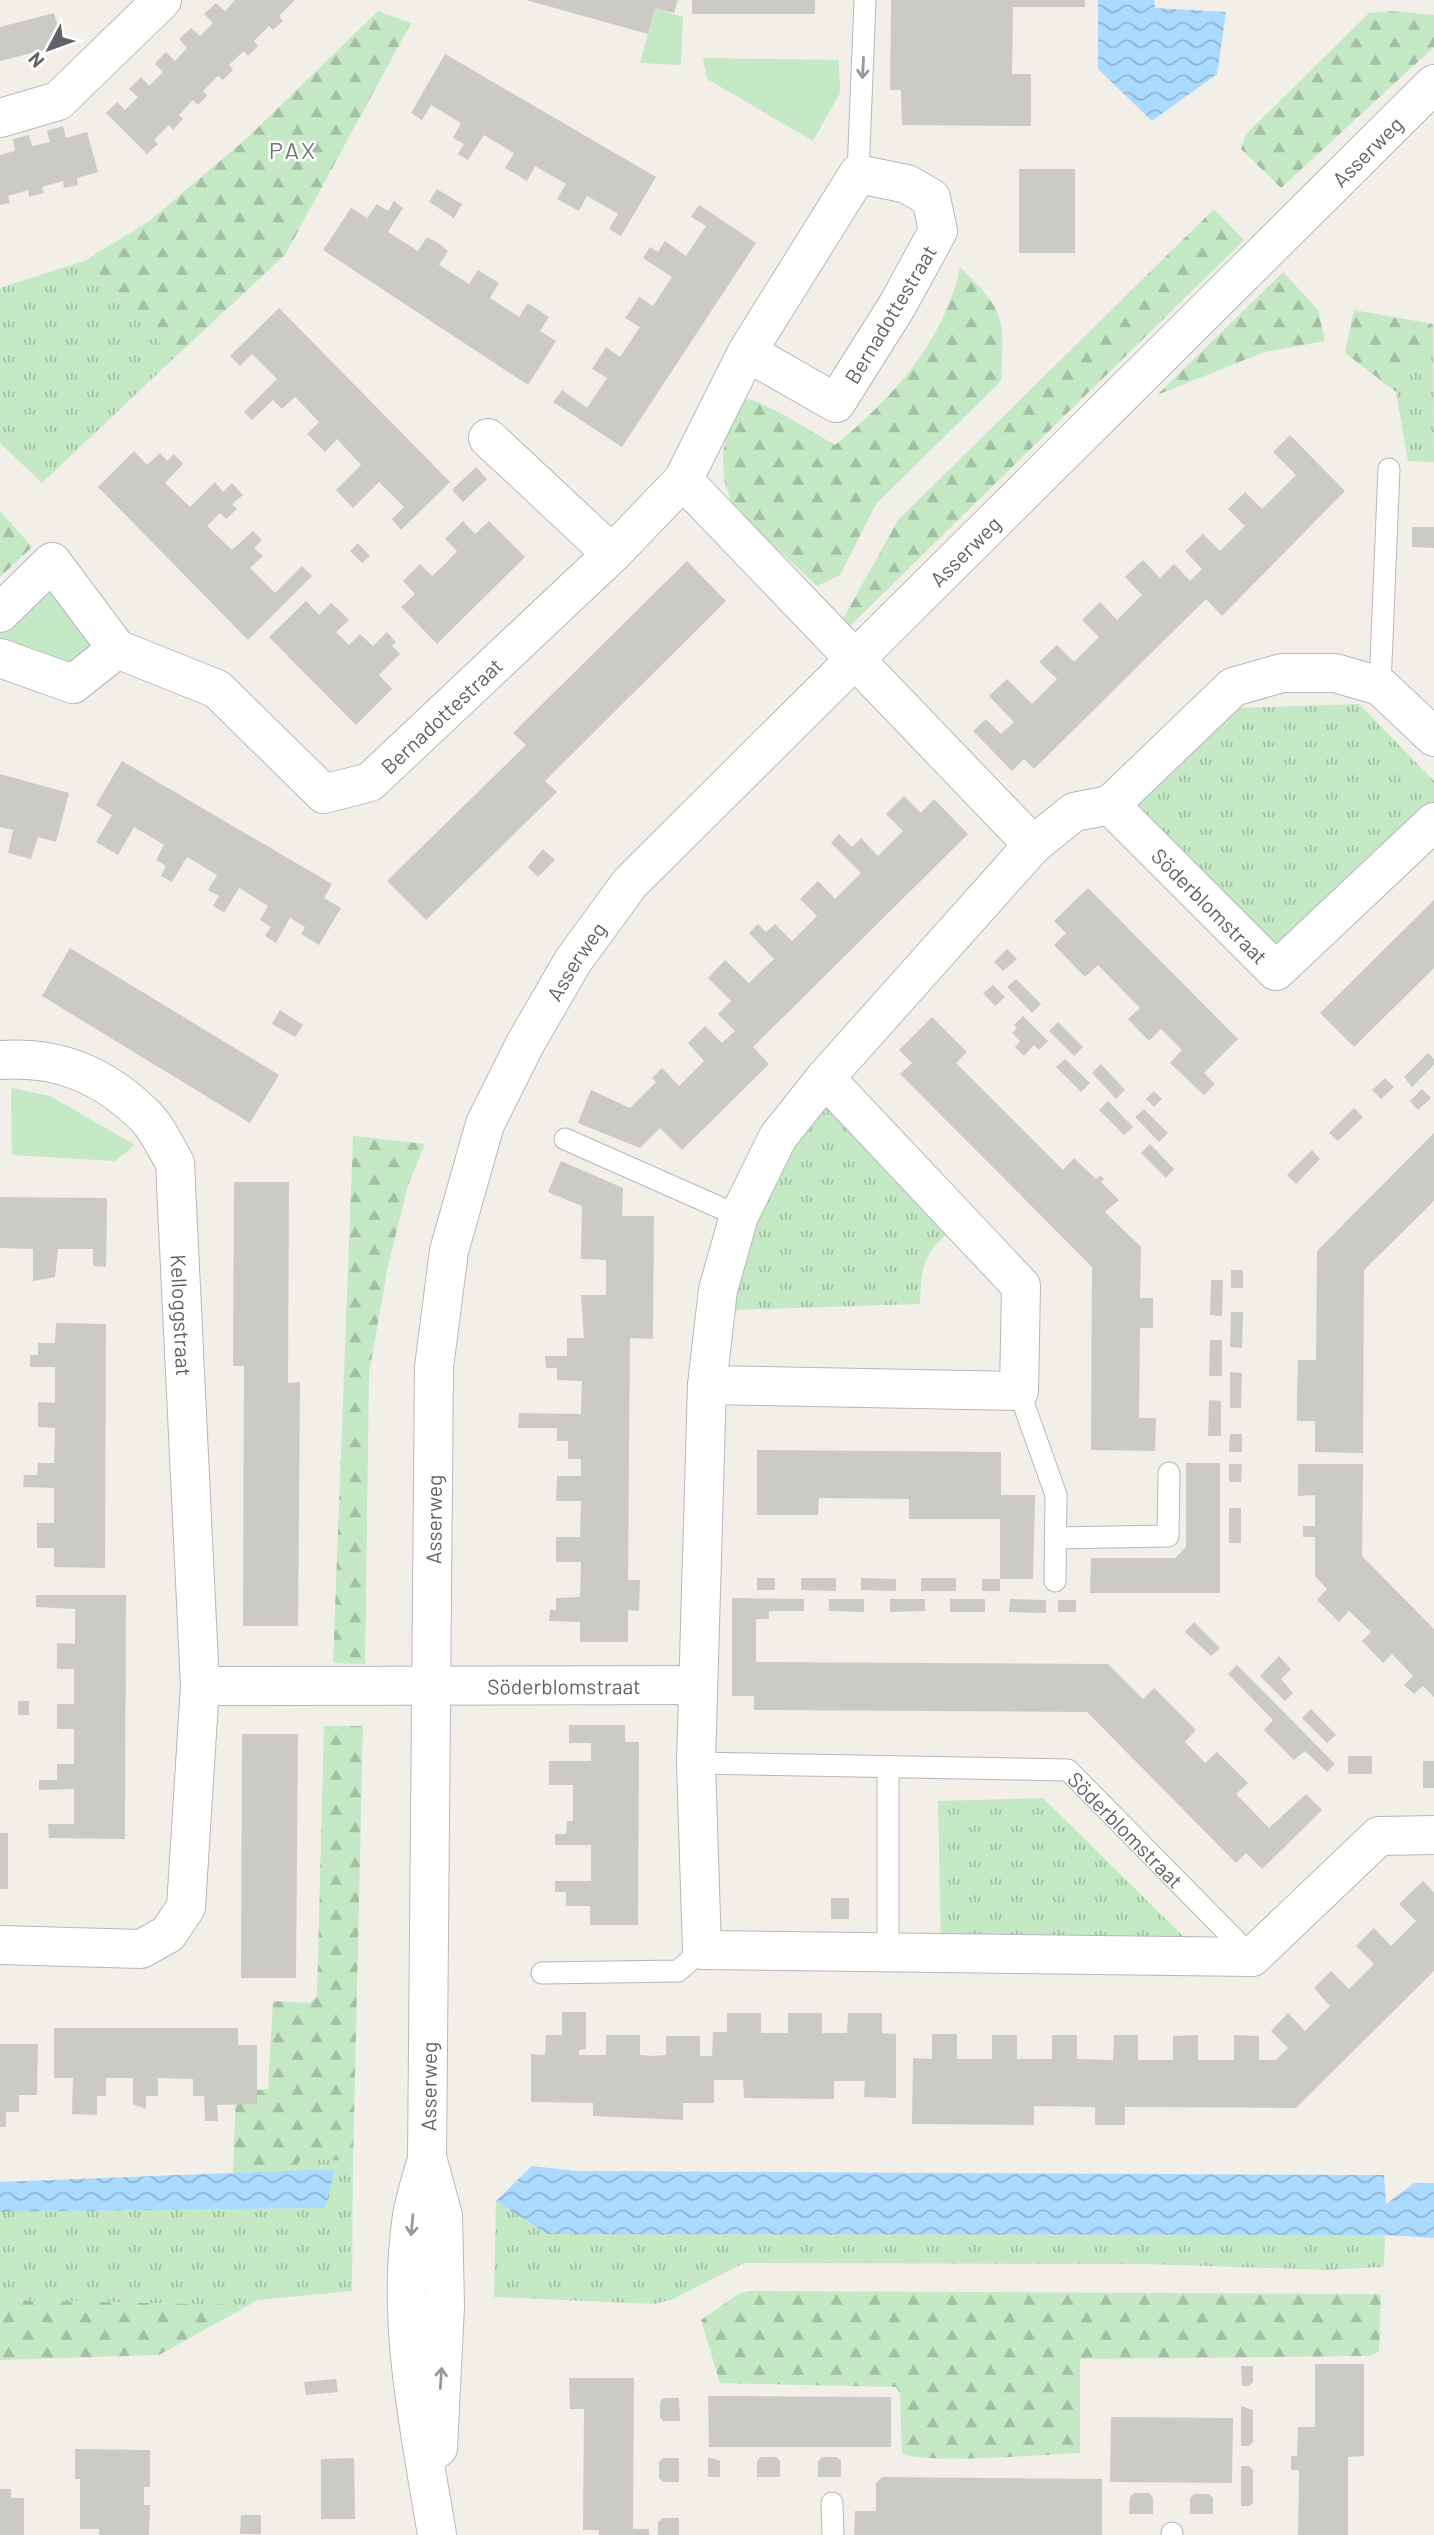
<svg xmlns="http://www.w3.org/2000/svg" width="1434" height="2535" viewBox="0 0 1434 2535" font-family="Barlow,sans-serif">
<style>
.grass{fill:url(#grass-tufts)}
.forest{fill:url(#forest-firs)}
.garden{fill:#c5e8c5}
.water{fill:url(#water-waves)}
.building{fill:#cccac5}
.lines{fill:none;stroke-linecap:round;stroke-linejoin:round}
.lane-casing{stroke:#b5b8bc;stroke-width:23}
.street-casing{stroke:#b5b8bc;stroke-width:40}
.secondary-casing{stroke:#b6babf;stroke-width:40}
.lane{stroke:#fff;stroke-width:21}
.street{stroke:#fff;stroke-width:38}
.secondary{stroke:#fff;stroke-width:38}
.oneway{stroke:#979a9d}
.labels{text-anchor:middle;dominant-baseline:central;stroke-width:5;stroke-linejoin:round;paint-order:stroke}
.street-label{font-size:21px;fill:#5f6368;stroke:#fff}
.quarter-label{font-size:24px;letter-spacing:2px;fill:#70757a;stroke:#fff}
</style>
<defs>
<pattern id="grass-tufts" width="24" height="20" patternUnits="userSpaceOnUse" patternTransform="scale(1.75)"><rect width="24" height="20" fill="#c5e8c5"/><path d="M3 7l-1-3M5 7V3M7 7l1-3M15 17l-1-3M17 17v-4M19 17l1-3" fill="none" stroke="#a3c0a4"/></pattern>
<pattern id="forest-firs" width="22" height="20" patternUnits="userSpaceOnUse" patternTransform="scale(1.75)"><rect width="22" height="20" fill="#c5e8c5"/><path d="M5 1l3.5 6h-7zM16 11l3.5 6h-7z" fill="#a3c0a4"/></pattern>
<pattern id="water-waves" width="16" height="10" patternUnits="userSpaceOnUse" patternTransform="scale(1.75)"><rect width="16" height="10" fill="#aadaff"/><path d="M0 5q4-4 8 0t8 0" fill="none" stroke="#8eb4d2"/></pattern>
</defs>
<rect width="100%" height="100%" fill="#f1efe8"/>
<!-- grass -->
<g class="grass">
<path d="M84,261L174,358L42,483L0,443V288Z"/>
<path d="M1433,324L1434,462L1408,461L1396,392Z"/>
<path d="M1359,704L1434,781V812L1273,964L1133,810L1239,708Z"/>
<path d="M824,1101L950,1231C922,1255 921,1269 920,1304L732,1310L763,1200L792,1145Z"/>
<path d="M1043,1798L1190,1943L941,1945L938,1801Z"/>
<path d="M301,2159L353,2161L352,2291L257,2300L249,2305L0,2300V2212L324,2208L335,2169L294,2171Z"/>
<path d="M496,2201L547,2234L1385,2235L1384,2267L1327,2270L1146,2264L744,2263L673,2299L655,2304L494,2297Z"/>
</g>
<!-- forest -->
<g class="forest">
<path d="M378,11L411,23L285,255L174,358L84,261L148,222L246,139Z"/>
<path d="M1390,11L1434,15V47L1281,188L1241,149L1246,134L1369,13Z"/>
<path d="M1214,209L1244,240L850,626L843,619L898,520Z"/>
<path d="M960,267C1007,313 1004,318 1001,381L876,504L840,575L817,586L733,507L724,480L723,452L733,411L747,399C766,402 814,433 835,445C891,400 946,339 960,267Z"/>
<path d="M1283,272L1318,310L1325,341L1264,352L1157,395Z"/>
<path d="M1354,310L1433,324L1396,392L1345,353Z"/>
<path d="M0,511L32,547L0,577Z"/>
<path d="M353,1136L425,1144L408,1185L388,1266L369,1373L365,1664L333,1663Z"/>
<path d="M324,1726H363L353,2161L301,2159L294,2171L233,2173L236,2092L268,2089L273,2001L310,2003L317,1996Z"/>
<path d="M750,2291L1381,2294L1379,2351L1371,2356L1080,2359V2453C1052,2454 917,2465 902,2453L900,2393L896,2387L720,2383L701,2320L740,2293Z"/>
<path d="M0,2300L249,2305L159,2355L0,2360Z"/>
</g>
<!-- garden -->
<g class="garden">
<path d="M655,8L683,17L681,65L640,63Z"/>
<path d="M703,58L839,60L840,93L813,141L707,79Z"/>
<path d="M46,588L97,641L66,668L0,640V633Z"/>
<path d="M11,1088L50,1096L135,1145L115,1161L12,1155Z"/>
</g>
<!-- water -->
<g class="water">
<path d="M1098,0H1154L1155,8L1226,12L1217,74L1152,121L1098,69Z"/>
<path d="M532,2166L576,2171L1384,2175L1386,2204L1414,2183H1434V2238L1385,2235L547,2234L496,2201Z"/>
<path d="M335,2169L325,2208L0,2212V2182Z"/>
</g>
<!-- building -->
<g class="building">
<path d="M235,0H295L279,16L283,21L273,30L269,26L254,41L258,46L248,56L244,51L229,65L233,70L223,80L218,76L203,91L207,96L198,105L193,100L179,115L183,119L173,130L169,125L154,140L158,144L147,154L106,113L117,102L125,110L138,97L129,89L141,77L149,86L163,72L155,64L156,62L166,52L175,61L187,48L179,39L191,28L200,36L213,23L204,14L216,3L225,11Z"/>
<path d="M526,0H678L674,13L655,8L648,34Z"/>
<rect x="692" y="0" width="123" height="14"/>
<path d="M891,0H1085V7H1013L1012,74H1031V126L902,125L901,90H890Z"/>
<path d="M54,13L63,45L0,61V27Z"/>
<path d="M445,54L656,177L621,236L609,229L618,214L603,205L587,196L579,211L557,199L566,184L535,166L527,181L505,168L514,153L484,135L468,160L458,154L464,144L453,138L461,123L431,105L422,120L411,113Z"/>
<path d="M63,126L66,138L87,132L98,172L77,178L78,185L64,188L63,181L42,187L44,193L29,197L28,190L8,196L10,203L0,205V155L15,151L13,139L29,135L32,146L50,142L47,131Z"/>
<rect x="1019" y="169" width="56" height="84"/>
<path d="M437,189L462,204L454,218L429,202Z"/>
<path d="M394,201L403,208L388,232L418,251L427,237L438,243L448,251L439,265L469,284L478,270L499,283L490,298L519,317L528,303L549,317L540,331L556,341L528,385L323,250L351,208L367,218L377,204L388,211Z"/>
<path d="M699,205L756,243L622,447L553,402L562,390L587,408L607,378L592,369L606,347L620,357L640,327L625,318L632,308L639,297L653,306L672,277L643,258L650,247L658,252L665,241L686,256L706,226L691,217Z"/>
<path d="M279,308L450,482L401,530L392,519L404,507L379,482L353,508L336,490L361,465L337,439L325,452L307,434L319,422L295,397L282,409L273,400L252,420L244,412L277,379L252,354L240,366L230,356Z"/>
<path d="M1290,435L1345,491L1222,616L1206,599L1034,769L1024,759L1012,771L973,731L986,719L1001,734L1014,722L989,696L1007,679L1032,704L1057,679L1039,662L1057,645L1074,662L1099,637L1082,620L1100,602L1117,620L1142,595L1125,577L1143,560L1160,578L1174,564L1190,581L1202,569L1185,551L1203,534L1220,551L1245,526L1228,509L1245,492L1262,509L1296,475L1273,452Z"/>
<path d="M134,451L147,465L160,453L167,461L174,454L183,464L165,483L190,507L215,482L223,492L232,483L243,495L232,504L237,509L226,519L220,513L207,526L232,550L253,531L262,540L254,548L263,556L250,568L275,593L302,566L312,576L248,640L98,487Z"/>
<path d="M476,467L487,479L463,502L452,490Z"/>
<path d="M463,521L475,534L489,521L525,557L437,644L401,607L415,594L403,581L420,564L432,576L445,564L457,551L445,539Z"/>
<path d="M1412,527H1434V548L1412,547Z"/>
<path d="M358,543L370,556L362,563L350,551Z"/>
<path d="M687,561L726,601L545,781L557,792L426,920L387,881L526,745L513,733Z"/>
<path d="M306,601L319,615L331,603L340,611L349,620L336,632L349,645L360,634L373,646L387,632L396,642L392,646L400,654L379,675L392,689L356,725L269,637Z"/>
<path d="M122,761L332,884L324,898L341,908L319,945L301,934L305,927L290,918L276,943L265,936L271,927L260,920L268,906L239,888L224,913L213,906L219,896L208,890L217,875L187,857L172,882L161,876L166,866L156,860L164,845L134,827L118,855L96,842L112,815L96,805Z"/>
<path d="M0,774L69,793L56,842L38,837L31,859L8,853L13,830L0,827Z"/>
<path d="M904,796L921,813L934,799L968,834L753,1047L769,1064L682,1150L660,1128L640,1148L578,1123L591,1090L630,1108L656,1082L652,1078L662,1068L679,1086L704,1061L688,1043L705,1026L722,1043L735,1031L718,1014L731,1001L708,978L725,960L749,983L774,959L749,933L758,924L766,932L775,924L792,941L817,916L800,899L818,881L835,899L861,873L831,843L839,834L852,847L861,838L878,856L903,831L886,814Z"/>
<path d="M543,849L555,860L538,877L528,867Z"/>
<path d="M1088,888L1238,1039L1204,1073L1215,1084L1204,1095L1170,1063L1182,1050L1161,1029L1149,1041L1128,1019L1140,1008L1098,965L1085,977L1054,945L1066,933L1054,921Z"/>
<path d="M1434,900V968L1354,1047L1320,1013Z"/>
<path d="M70,948L279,1075L250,1123L42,996Z"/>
<path d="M1007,949L1017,959L1003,971L994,962Z"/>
<path d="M1016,979L1041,1004L1032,1013L1007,987Z"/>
<path d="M993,985L1005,997L995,1006L983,993Z"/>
<path d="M280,1010L303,1025L295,1037L272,1024Z"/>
<path d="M1023,1016L1048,1041L1039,1050L1034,1045L1024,1056L1015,1047L1020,1041L1012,1033L1017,1028L1014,1025Z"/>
<path d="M932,1017L967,1052L956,1063L1063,1170L1074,1158L1096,1179L1100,1176L1104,1179L1101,1182L1119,1200L1105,1212L1141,1247L1140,1298H1153V1328H1140L1139,1418H1156L1155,1451L1091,1450L1092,1267L900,1074L912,1063L899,1050Z"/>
<path d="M1058,1022L1083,1047L1074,1056L1049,1031Z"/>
<path d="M1428,1053L1434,1059V1065L1412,1087L1404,1077Z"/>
<path d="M1065,1059L1090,1083L1081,1092L1056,1067Z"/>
<path d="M1101,1064L1125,1090L1116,1099L1092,1073Z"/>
<path d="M1385,1078L1394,1087L1381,1099L1372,1090Z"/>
<path d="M1422,1089L1431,1098L1418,1110L1410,1101Z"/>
<path d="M1154,1091L1162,1099L1154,1107L1146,1099Z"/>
<path d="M1108,1101L1133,1127L1124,1135L1099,1110Z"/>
<path d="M1354,1108L1363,1117L1338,1141L1329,1133Z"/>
<path d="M1144,1109L1168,1133L1159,1142L1135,1117Z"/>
<path d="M1434,1133V1201L1364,1270L1363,1453L1315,1452V1421H1297V1391L1298,1360H1316L1317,1251Z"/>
<path d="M1150,1144L1174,1169L1166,1178L1141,1153Z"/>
<path d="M1312,1150L1320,1159L1296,1184L1287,1175Z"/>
<path d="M561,1161L623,1188L622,1216H654L653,1339L630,1338L628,1580H640L639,1611L628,1610V1642H580V1622L549,1621L550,1610H556V1598L580,1597L581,1562H556V1537H580L581,1501H556L557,1476H581V1459H568V1441H557V1428H518L519,1413L581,1414L582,1381L557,1380V1368H546L545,1356H567V1338H584L581,1295H606V1260L581,1259L582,1206L548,1192Z"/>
<path d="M234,1182H289L288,1383L300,1382L298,1626H243L244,1366H233Z"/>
<path d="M0,1197L107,1198L106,1267L93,1266V1249H58L55,1277L33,1281V1249L0,1248Z"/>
<rect x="1231" y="1270" width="12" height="18"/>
<path d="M1211,1280H1223L1222,1316L1210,1315Z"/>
<path d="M1231,1312H1243L1242,1348L1230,1347Z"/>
<path d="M56,1323L106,1324L105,1568L54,1567V1548H37V1523H54V1488L23,1487L24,1475H37L38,1463H54L55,1428L38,1427V1402L55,1403V1367H30V1355H38V1343H55Z"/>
<path d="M1210,1340H1222V1376H1209Z"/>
<path d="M1230,1372L1242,1373L1241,1408H1230Z"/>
<path d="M1209,1400L1221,1401V1436H1208Z"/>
<path d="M1230,1434H1242V1452H1229Z"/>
<path d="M757,1450L1001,1452V1495H1035L1033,1579H1000V1519H909V1499L819,1498L818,1515H757Z"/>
<path d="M1186,1463H1220V1593H1090L1091,1558H1175L1186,1547Z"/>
<path d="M1229,1464H1242L1241,1482H1229Z"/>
<path d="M1298,1464H1363L1362,1556L1434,1629V1697L1423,1686L1414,1694L1404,1685L1413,1676L1392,1654L1383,1663L1362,1641L1371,1632L1349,1611L1339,1622L1317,1600L1327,1589L1315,1576V1537H1303V1526H1315V1495L1298,1496Z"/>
<rect x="1229" y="1508" width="12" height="35"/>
<rect x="757" y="1578" width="18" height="12"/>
<path d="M801,1578H836V1591L801,1590Z"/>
<path d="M861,1578L896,1579V1591L861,1590Z"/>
<rect x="921" y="1578" width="35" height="13"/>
<rect x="982" y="1579" width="18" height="12"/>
<path d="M36,1595H126L125,1839L49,1838L48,1824H74V1789L39,1790V1780H57V1764H74V1729H57V1704H74V1669H57V1643L75,1644V1609L36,1607Z"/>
<path d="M732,1598L804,1599V1611H769V1619H756V1662L1108,1664L1143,1699L1154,1688L1196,1730L1185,1742L1205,1763L1217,1752L1248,1783L1236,1794L1269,1828L1306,1794L1322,1810L1262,1869L1246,1853L1236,1863L1087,1712L754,1710V1696H732Z"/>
<path d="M829,1599H864V1612L829,1611Z"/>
<path d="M890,1599H925V1611L890,1612Z"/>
<rect x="950" y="1599" width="35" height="13"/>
<path d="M1010,1599L1046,1600V1613L1009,1612Z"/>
<rect x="1058" y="1600" width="18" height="12"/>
<path d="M1194,1622L1220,1648L1211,1656L1185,1632Z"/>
<path d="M1279,1656L1291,1669L1281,1679L1293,1693L1285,1701L1260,1676Z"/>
<path d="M1237,1665L1335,1764L1327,1772L1305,1751L1294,1760L1264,1730L1273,1720L1228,1674Z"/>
<rect x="18" y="1701" width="11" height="14"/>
<path d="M1311,1709L1336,1735L1327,1743L1302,1718Z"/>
<path d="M569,1725H625V1742H639L638,1925H590V1906H566V1892H555V1881H591V1845H555V1834H566L567,1821H573V1785H549V1761H591V1743H569Z"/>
<path d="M242,1734H298L296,1978H241Z"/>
<rect x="1348" y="1756" width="24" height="18"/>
<rect x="1423" y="1761" width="11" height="27"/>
<rect x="0" y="1833" width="8" height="56"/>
<path d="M1423,1881L1434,1892V1971L1296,2108L1125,2107V2125H1095V2107L1034,2106V2125L912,2124L913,2058L932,2059V2034H957V2059H992V2035H1017V2059H1052V2035H1077V2059L1113,2060L1114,2035H1138V2060H1173V2036L1198,2035V2060H1234V2035L1259,2036V2060H1276L1288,2048L1271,2031L1288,2013L1305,2031L1330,2006L1314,1988L1331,1971L1349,1989L1374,1964L1356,1946L1374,1928L1391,1946L1416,1921L1399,1904Z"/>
<rect x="831" y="1898" width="18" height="21"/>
<path d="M562,2012H586V2049L579,2050V2055H606V2035H640V2055L653,2056L666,2055V2036H700V2056H712L713,2032H727V2013H761V2033H788V2013H822V2033H847L848,2013H882V2033L896,2034V2098L864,2097L865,2081H834V2099L744,2098L743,2080H714V2103H683V2120L593,2116V2103L531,2102V2054L545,2055L546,2035H562Z"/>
<path d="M54,2028H238V2045H257V2104L217,2105L218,2121H205L204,2096H193V2079L158,2078V2096H146V2109L133,2104V2078H106V2096H97V2115L72,2114L73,2078H54Z"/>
<path d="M0,2044H38L37,2095H19V2112H6V2127H0Z"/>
<path d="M1315,2364H1364V2456L1348,2457V2535H1298L1299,2470H1291V2456H1297L1298,2427H1315Z"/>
<path d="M1241,2366H1253V2382L1249,2386H1242Z"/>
<path d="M569,2378H634L633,2529H649V2535H599V2530H583L584,2409H570Z"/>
<path d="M336,2379L338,2392L306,2395L304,2382Z"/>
<path d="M708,2396L891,2397V2447H709Z"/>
<path d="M663,2398H679L680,2421H663L660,2417V2402Z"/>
<path d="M1241,2406L1253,2410V2442L1249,2446H1241Z"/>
<path d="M1111,2417L1233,2418L1232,2483L1110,2482Z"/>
<path d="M75,2449L150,2450V2487H144V2505H150L149,2535H99V2529H80V2479H75Z"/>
<path d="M708,2457L720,2461V2477H708Z"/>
<path d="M761,2457H776L780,2461V2477H757V2461Z"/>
<path d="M822,2457H837L841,2461V2477H818V2461Z"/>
<path d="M354,2458L355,2519H321V2459Z"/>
<path d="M663,2458H679V2482H663L659,2478V2462Z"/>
<path d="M1241,2466H1249L1253,2470V2503L1249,2506H1241Z"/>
<path d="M882,2477L1102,2479V2535H854L855,2511H876V2483Z"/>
<path d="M0,2489H11V2498H24V2535H0Z"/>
<path d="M1134,2493H1149L1153,2498V2514H1129L1130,2497Z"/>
<path d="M1194,2494H1209L1213,2498V2514H1190V2498Z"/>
<path d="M241,2515H261V2534H240Z"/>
<path d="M663,2518H679V2535H658V2522Z"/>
</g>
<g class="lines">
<defs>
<g id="lane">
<path d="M858,174L865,0"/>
<path d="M1380,686L1389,469"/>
<path d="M565,1139L739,1216"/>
<path d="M1019,1391L1056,1495L1055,1581"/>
<path d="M1055,1538L1168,1536L1169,1473"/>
<path id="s1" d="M696,1763L1068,1770L1252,1957"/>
<path d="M888,1954V1768"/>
<path d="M542,1973L678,1971L702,1950"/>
<path d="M832,2503L833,2535"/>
<path d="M1172,2535V2533"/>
</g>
<g id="street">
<path d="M0,118L58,101L162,0"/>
<path d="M488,438L612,554"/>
<path d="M683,480L1033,845"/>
<path id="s2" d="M0,613L52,562L117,649L217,689L324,794L370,782L612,554L683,480L747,352L858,174L907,184L931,198L938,231L897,306L836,403L747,352"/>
<path d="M0,658L73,684L117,649"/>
<path d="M1434,737L1380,686L1335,673H1282L1233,687L1110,805L1074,812L1033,845L825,1078L778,1137L739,1216L718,1290L707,1385L696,1763L702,1950L1252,1957L1379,1836L1434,1835"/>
<path id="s3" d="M1110,805L1276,971L1434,822"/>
<path id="s4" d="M0,1060C59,1056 104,1075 146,1117C158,1129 166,1148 175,1163L200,1686L186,1907L168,1934L141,1949L0,1945"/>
<path d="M707,1385L1019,1391L1021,1286L825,1078"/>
<path id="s5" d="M200,1686L697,1685"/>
</g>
<g id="secondary">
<path d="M428,2161L443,2216L445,2306L438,2448"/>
<path id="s6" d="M437,2535C420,2431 396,2322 412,2216C415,2197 422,2177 427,2159L434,1367L449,1251L485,1124L525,1044L573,961L630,883L1434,84"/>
</g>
</defs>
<!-- lane casing -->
<use href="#lane" class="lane-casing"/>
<!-- street casing -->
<use href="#street" class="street-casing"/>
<!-- secondary casing -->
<use href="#secondary" class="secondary-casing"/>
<!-- lane -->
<use href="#lane" class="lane"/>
<!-- street -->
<use href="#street" class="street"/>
<!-- secondary -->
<use href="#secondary" class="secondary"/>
</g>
<!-- one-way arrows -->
<defs><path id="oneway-shaft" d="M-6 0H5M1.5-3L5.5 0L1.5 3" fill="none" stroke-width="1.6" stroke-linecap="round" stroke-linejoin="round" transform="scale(1.75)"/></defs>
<g class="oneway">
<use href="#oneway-shaft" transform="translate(863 68) rotate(93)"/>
<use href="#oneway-shaft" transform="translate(412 2225) rotate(95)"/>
<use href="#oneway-shaft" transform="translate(441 2378) rotate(-86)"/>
</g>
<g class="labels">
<!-- street labels -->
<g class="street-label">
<text stroke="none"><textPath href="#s6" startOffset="2742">Asserweg</textPath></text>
<text transform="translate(890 314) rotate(-59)">Bernadottestraat</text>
<text stroke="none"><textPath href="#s6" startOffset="2175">Asserweg</textPath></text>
<text stroke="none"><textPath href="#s2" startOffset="584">Bernadottestraat</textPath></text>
<text stroke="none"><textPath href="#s3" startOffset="142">Söderblomstraat</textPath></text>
<text stroke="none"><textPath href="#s6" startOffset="1608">Asserweg</textPath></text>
<text stroke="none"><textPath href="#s4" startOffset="369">Kelloggstraat</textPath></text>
<text stroke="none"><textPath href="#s6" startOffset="1020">Asserweg</textPath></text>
<text stroke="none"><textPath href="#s5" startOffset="364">Söderblomstraat</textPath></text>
<text stroke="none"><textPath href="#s1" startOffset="455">Söderblomstraat</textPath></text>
<text stroke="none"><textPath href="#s6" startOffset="453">Asserweg</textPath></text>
</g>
<!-- quarter labels -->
<g class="quarter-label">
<text x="293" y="149">PAX</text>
</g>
</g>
<!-- north arrow -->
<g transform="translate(49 49) rotate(229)" stroke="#ffffff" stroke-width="5" paint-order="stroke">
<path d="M0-5L12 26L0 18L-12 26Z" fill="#5f6368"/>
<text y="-10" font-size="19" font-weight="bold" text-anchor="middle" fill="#5f6368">N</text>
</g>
</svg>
